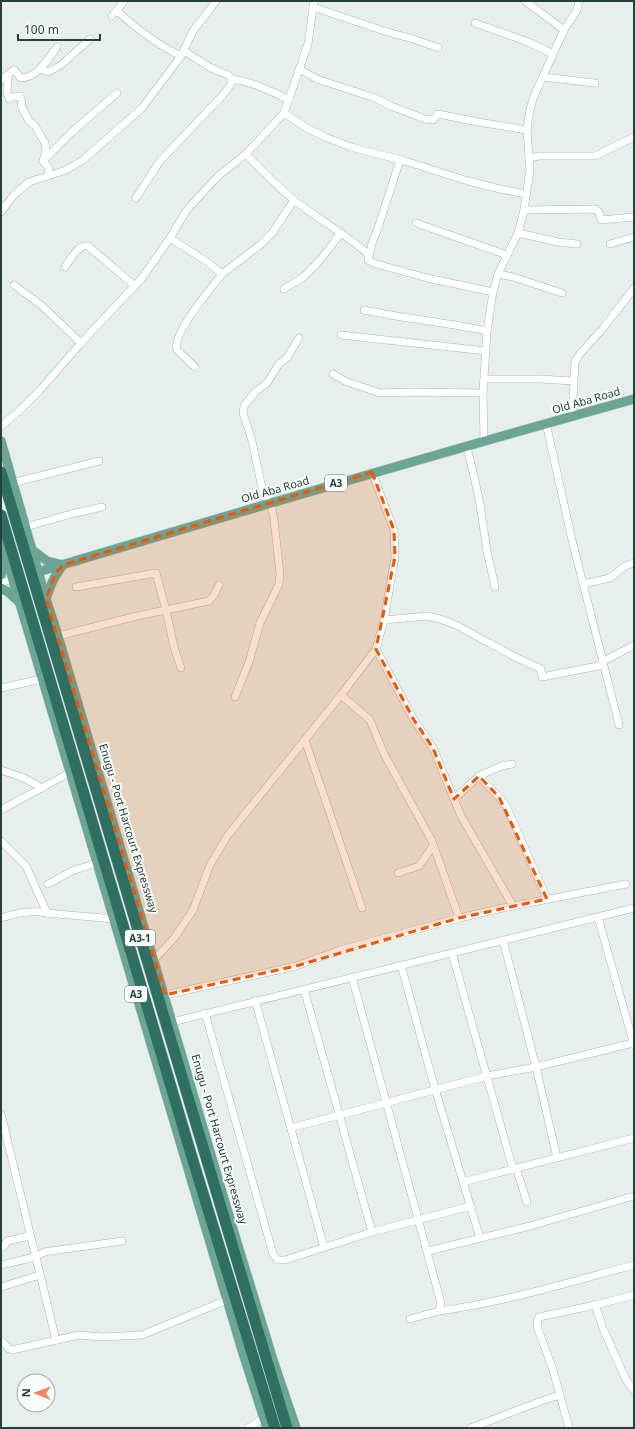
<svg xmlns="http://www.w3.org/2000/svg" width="635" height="1429" viewBox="0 0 635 1429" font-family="'Noto Sans',sans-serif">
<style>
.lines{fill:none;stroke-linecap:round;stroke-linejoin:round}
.minor-casing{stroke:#a8b8b2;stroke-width:8}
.major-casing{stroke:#c2cac8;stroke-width:10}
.highway-casing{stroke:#c2cac8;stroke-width:12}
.minor{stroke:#fff;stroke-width:7}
.major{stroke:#6aa596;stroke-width:9}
.highway{stroke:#2f6f62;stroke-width:11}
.marked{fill:#e8590c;fill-opacity:0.2;stroke:#e8590c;stroke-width:3;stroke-dasharray:8 5;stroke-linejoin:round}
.labels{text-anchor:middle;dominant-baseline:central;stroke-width:4;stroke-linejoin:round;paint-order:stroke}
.shield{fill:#f7fbf9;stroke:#637a73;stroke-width:1}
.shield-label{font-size:10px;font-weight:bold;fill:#24423a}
.street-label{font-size:11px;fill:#24423a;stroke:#f7fbf9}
</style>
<rect width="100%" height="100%" fill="#e6efeb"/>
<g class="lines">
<defs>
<g id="minor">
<path d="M525,1L564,30"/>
<path d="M313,7L384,31L413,39L439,48"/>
<path d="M117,11C136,28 157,45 181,56"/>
<path d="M112,16L124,1"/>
<path d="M475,23L528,42L553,54"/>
<path d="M41,69L48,72L61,65L90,39"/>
<path d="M299,69L317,79L375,98L391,106L425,119L433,120L438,114L478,122L527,130"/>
<path d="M8,75L7,91L9,99L13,97L20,96L22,102L21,106L29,121L35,126L45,143L46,151L43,161L49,168L48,176"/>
<path d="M543,77L595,83"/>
<path d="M232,79C253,82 271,91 289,100"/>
<path d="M1,80L14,70L21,78C37,78 48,59 57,47"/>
<path d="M284,113L305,127L325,137L351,147L405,161L468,181L500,189L526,194"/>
<path d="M246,154C261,170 276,185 293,199C317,219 345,233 368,254"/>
<path d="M529,158L539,156H595L634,137"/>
<path d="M402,160L399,163L378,228L372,243L368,260L373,263L427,278L493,292"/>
<path d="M43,161L73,131L117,93"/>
<path d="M136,198L160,161L223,95L231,84L232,79L228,75L211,68L184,51"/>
<path d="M524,210L595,209L599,212L601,220L634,217"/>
<path d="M1,212L13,196L29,182L66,170L83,160L142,108L181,56L193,31L216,1"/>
<path d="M416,223L507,255"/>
<path d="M518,233L558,242L577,244"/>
<path d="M170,238L206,261L222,274L260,245L273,232L294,200"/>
<path d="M610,244L634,237"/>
<path d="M65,267C71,259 78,244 88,246L135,286"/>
<path d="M498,274L513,277L562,293"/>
<path d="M14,285L41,305L81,343"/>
<path d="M284,289C290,285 297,281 303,277C318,265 329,248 341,233"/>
<path d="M364,310C405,319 446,322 487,331"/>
<path d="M341,335L486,351"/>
<path d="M195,367L177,350C171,335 211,288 222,274"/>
<path d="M333,374L347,382L380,393L412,392L483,393"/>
<path d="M484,379H540L573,381"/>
<path d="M573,415V398L575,362L579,355L604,327L634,288"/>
<path d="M546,423L572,540L619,725"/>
<path d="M1,426L19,411L40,390L81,343L142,278L170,238L186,211L218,176L246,154L284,113L308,44L314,1"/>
<path d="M484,442L483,393L487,331L493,292L498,274L518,233L524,210L530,170L527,130L530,109L534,96L564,30L577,10L579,1"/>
<path d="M467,447L479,498L487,551L495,587"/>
<path d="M12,483L99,461"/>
<path d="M26,527L71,514L102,507"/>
<path d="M1,583L12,579"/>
<path d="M583,584L610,578L625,566L634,563"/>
<path d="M76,587L156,573L166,610L174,647L181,668"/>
<path d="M384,620L427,616L440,619L456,625L515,657L541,669L542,677L603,665"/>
<path d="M58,636L137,616L209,601L214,595L219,585"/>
<path d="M376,649L414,720L433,748L461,816L513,906"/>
<path d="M602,662L634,645"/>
<path d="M1,688L42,679"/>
<path d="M341,695L370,720L384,754L432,841L459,918"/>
<path d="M235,697L249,662L260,623L279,584L280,574L274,520L271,503L265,496L262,488L252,441L243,413L244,406L255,392L267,383L279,364L287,358L299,338"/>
<path d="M305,740L362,908"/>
<path d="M1,770L24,778L42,788"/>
<path d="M479,776L501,766L512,764"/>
<path d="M454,799L479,776L499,797L506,806L547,899"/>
<path d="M1,810L71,772"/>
<path d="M1,841L26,866L47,913L114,919"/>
<path d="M398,873L419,866L433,846"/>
<path d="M48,884L72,871L97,863"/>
<path d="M598,917L634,1045"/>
<path d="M1,918C17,913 30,910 47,913"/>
<path d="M503,940L536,1067L557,1158"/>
<path d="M452,953L513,1169"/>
<path d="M154,960L175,937L193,910L210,865L228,835L341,695L376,649L384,620L395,557L394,530L372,472"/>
<path d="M401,965L435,1089L480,1238"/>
<path d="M352,977L441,1303L439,1311L410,1319"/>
<path d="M304,989L372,1232"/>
<path d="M165,995L296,966L340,950L459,918L498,909L626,884"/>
<path d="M255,1000L324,1247"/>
<path d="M205,1013L273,1254L278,1260H285L372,1232L471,1206"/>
<path d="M172,1022L634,908"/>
<path d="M1,1114L56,1340"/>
<path d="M291,1128L487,1076L536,1067L633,1043"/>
<path d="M516,1168L527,1202"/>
<path d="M463,1182L634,1138"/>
<path d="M1,1248L4,1246L7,1241L30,1236"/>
<path d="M428,1251L530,1226L634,1196"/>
<path d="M1,1265L35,1257L44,1252L122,1241"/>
<path d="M1,1287L40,1275"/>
<path d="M595,1305L603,1328L625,1378L634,1391"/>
<path d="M439,1311C505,1302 569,1282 634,1265"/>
<path d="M1,1341L6,1345L9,1349L12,1350L79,1335L103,1337L142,1335L227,1300"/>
<path d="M248,1428L263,1418"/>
<path d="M470,1428C500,1418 529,1404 560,1395"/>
<path d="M569,1428L553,1370L538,1329L537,1322L539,1317L595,1305L634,1295"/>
</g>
<g id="major">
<path d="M1,441L46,599L58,636L232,1226L274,1363L296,1428"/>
<path d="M1,540L242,1350L267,1428"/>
<path d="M31,549L47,561L63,565C53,578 51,584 46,599"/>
<path d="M38,572C236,513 435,454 634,399"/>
<path d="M1,575L6,558"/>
<path d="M1,588L8,592L19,602"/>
</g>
<g id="highway">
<path d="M1,472L287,1428"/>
<path d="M1,515L194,1164L275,1428"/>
</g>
</defs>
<!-- minor casing -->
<use href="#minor" class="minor-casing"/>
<!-- major casing -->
<use href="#major" class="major-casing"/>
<!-- highway casing -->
<use href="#highway" class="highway-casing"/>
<!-- minor -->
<use href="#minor" class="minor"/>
<!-- major -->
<use href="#major" class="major"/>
<!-- highway -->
<use href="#highway" class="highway"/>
</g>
<!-- marked area -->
<path class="marked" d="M372,472L394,530L395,557L376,649L414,720L433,748L454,799L479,776L499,797L547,899L459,918L296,966L165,995L46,599L55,574L63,565Z"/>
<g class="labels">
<!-- shield labels -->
<g class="shield">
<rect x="325" y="475" width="22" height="16" rx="3"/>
<rect x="125" y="930" width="30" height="16" rx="3"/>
<rect x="125" y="986" width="22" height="16" rx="3"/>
</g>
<g class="shield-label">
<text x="336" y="483">A3</text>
<text x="140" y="938">A3-1</text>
<text x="136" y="994">A3</text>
</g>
<!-- street labels -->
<g class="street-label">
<text transform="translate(586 400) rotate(-16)">Old Aba Road</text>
<text transform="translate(275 489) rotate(-16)">Old Aba Road</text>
<text transform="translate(129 828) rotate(73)">Enugu - Port Harcourt Expressway</text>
<text transform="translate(220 1139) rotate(74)">Enugu - Port Harcourt Expressway</text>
</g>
</g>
<!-- border -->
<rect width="635" height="1429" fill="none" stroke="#24423a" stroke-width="4"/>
<!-- north arrow -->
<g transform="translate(36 1393) rotate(271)"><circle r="19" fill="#f7fbf9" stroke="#a3b1ad"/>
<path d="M0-3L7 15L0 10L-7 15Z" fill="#f4845f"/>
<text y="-6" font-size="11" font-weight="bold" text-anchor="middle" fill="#24423a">N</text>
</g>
<!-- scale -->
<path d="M18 34v6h82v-6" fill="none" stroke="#24423a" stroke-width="2"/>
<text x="24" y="34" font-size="12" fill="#24423a" stroke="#f7fbf9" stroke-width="3" paint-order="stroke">100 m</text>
</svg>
